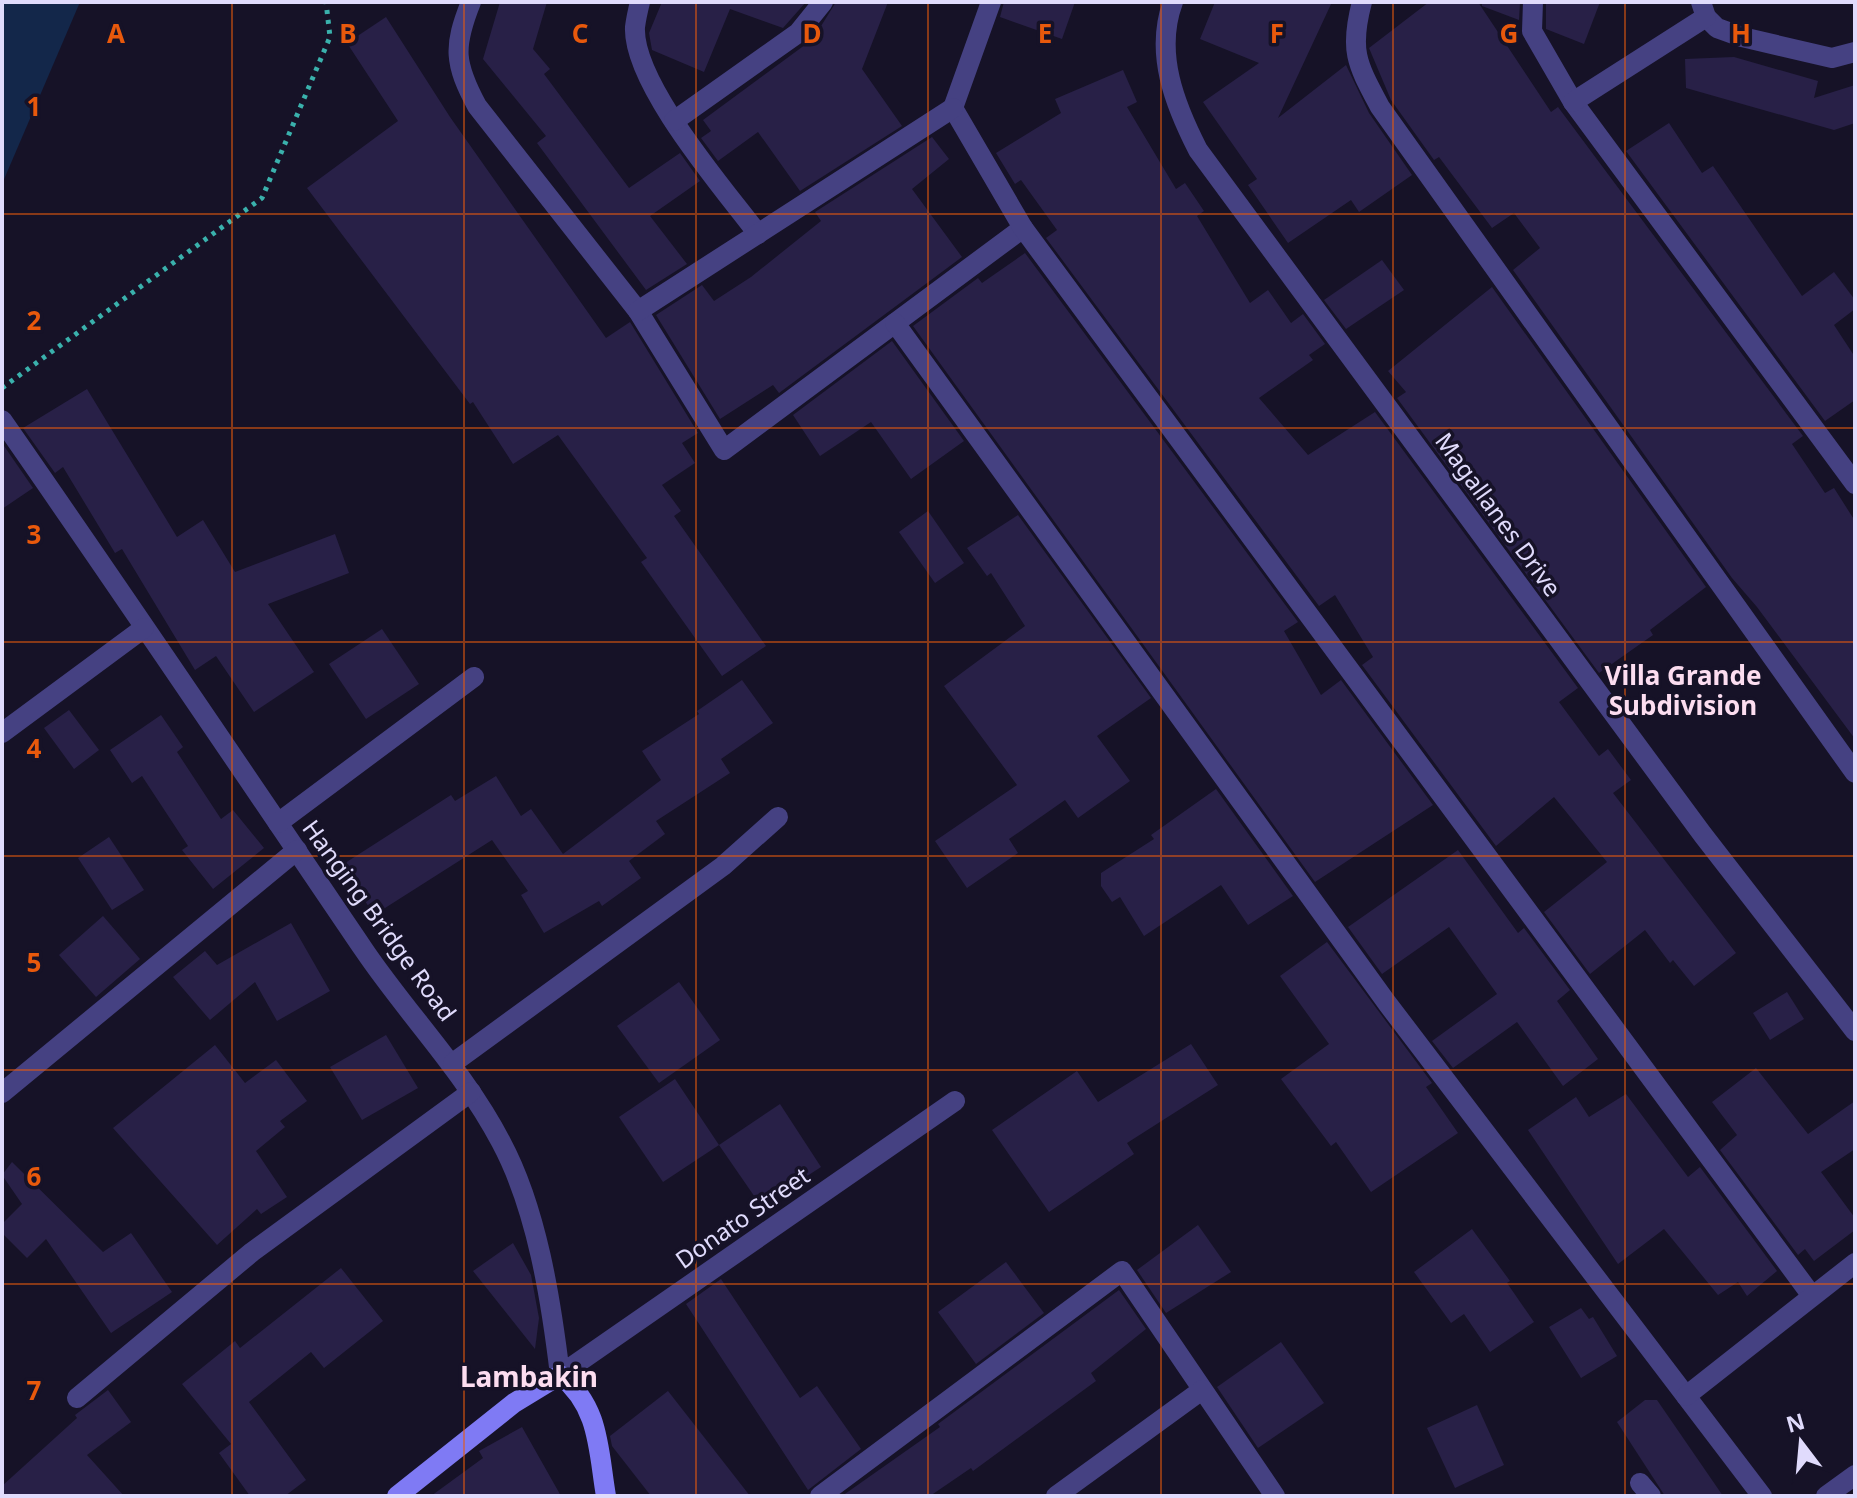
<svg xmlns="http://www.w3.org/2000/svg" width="1857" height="1498" viewBox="0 0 1857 1498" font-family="'Noto Sans',sans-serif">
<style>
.water{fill:#13274a}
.building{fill:#282047}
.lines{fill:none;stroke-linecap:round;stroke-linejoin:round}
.path{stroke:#3ab1ac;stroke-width:5;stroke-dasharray:4 6;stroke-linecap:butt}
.street{stroke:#454182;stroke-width:20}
.secondary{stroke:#7f7af4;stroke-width:20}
.grid{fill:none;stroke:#e8590c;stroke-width:2;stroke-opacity:0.55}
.labels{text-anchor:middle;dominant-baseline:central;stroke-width:7;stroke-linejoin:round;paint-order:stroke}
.street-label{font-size:24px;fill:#e0dbfc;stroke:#161227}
.neighbourhood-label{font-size:26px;font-weight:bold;fill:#fcddf0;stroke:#161227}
.quarter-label{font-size:28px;font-weight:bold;fill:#fcddf0;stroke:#161227}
.grid-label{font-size:26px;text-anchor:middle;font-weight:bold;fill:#e8590c;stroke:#161227;stroke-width:7;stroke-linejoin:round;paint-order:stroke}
</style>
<rect width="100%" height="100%" fill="#161227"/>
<!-- water -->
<path class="water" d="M2,2H80L2,184Z"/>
<!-- building -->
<g class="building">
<path d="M500,2H547L533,49L550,69L544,74L629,188L680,153L700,181L650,216L687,264L646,290L537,143L546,136L483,59Z"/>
<path d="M662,2H806L783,28L730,9L704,72L652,50L649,33Z"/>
<path d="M836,2H888L862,69L902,126L800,191L758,132L718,161L701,138L711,131L703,120L813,39Z"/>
<path d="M1004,2H1075L1062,39L1000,17Z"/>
<path d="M1215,2H1332L1278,118L1346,65L1369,113L1412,175L1359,212L1351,200L1288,243L1248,185L1257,179L1203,102L1259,63L1200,39Z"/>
<path d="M1429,2H1478L1551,112L1558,107L1803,436L1792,444L1825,493L1834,488L1855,521V739L1757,607L1732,578L1513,270L1540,248L1514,213L1492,228L1439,157L1434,160L1391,100L1369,48Z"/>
<path d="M1482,2H1520L1519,20L1482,6Z"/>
<path d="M1546,2H1600L1584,44L1546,29Z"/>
<path d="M386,17L450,117L606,338L630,322L698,433L682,443L695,463L662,485L681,511L674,516L766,646L722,676L641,562L647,558L558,435L513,464L473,402L470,404L307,188L398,121L347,43Z"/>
<path d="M1734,57L1818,81L1814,98L1855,85V123L1834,130L1686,88L1685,59Z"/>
<path d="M1123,70L1137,102L1127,107L1176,189L1185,183L1204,211L1197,216L1250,303L1268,290L1291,323L1303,314L1325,344L1309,355L1313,360L1259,398L1308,455L1375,412L1578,688L1559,702L1599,756L1608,749L1631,780L1613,793L1736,953L1694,986L1673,960L1670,963L1645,930L1590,974L1544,912L1607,862L1554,797L1496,846L1362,665L1373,657L1335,595L1319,606L1046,238L1057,230L1021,180L1015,184L996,153L1061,113L1055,99Z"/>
<path d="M1669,123L1702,173L1713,166L1802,296L1834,272L1855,300V309L1834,325L1855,357V400L1825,421L1626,151Z"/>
<path d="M932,137L949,159L912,189L962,257L779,393L773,385L720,419L656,315L702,285L714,301L751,277L821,221L815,212Z"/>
<path d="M1025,253L1298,622L1284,631L1321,695L1341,680L1433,805L1315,882L913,326L978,278L982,283Z"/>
<path d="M1382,260L1404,290L1346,329L1324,300Z"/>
<path d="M1492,287L1706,587L1650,630L1653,635L1599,673L1397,398L1406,392L1388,371Z"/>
<path d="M892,341L964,441L911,479L871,422L820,456L793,415Z"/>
<path d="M87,389L177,537L203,520L235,572L335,534L349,573L268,604L314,672L254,712L216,656L195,670L122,549L115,553L63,467L55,473L23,428Z"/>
<path d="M2,443L33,488L2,509Z"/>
<path d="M928,511L964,563L935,583L899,532Z"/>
<path d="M1018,515L1151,698L1097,736L1130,781L1078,818L1065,800L1009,839L1018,853L967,888L935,841L1017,785L944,686L1025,626L991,573L987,576L967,548Z"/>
<path d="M382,629L419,684L366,719L329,664Z"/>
<path d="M742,680L773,723L721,759L730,773L656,821L665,834L629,861L641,878L602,906L599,901L544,933L521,895L528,891L492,840L374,915L342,865L451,795L455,801L496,776L521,816L531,809L563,854L661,780L642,751L699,714L697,711Z"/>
<path d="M69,710L99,750L74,769L44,728Z"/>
<path d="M161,715L183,747L177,752L221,819L233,810L264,848L213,889L182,850L188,846L142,776L132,783L110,750Z"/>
<path d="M1216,789L1293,896L1248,925L1221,885L1144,936L1120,897L1112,902L1101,886V873L1154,839L1151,835Z"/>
<path d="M109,837L144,890L112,910L78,858Z"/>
<path d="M1458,850L1518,933L1524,928L1570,990L1557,1001L1598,1059L1563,1086L1517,1022L1453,1068L1432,1041L1497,994L1449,927L1382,974L1348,927Z"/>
<path d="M103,916L140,959L96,997L59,955Z"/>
<path d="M291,923L330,991L277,1021L255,982L210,1020L173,977L205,951L217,965Z"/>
<path d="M1327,942L1432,1083L1426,1087L1458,1133L1371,1192L1336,1142L1331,1146L1281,1079L1329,1044L1280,976Z"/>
<path d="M679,982L720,1040L659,1083L617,1026Z"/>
<path d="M1787,992L1804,1019L1770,1040L1753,1013Z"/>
<path d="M386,1035L418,1088L362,1120L330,1067Z"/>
<path d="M1191,1044L1218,1085L1127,1143L1134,1154L1049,1212L992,1130L1077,1071L1098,1102Z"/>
<path d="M215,1045L245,1083L276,1060L307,1101L280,1121L285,1127L256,1151L287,1197L261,1214L257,1209L217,1245L113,1128Z"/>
<path d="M1756,1068L1808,1134L1855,1101V1149L1821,1172L1855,1218V1230L1814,1261L1805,1249L1798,1255L1720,1150L1737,1135L1712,1102Z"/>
<path d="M675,1079L719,1145L663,1182L619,1117Z"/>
<path d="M1626,1094L1688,1177L1700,1167L1777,1271L1747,1296L1738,1282L1718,1295L1664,1229L1618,1264L1528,1130L1576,1097L1589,1117Z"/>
<path d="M780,1104L821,1167L761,1206L719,1145Z"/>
<path d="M12,1162L103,1252L131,1233L172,1292L111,1333L46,1239L27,1258L2,1233V1224L22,1204L2,1175Z"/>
<path d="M1198,1225L1231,1272L1166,1313L1137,1270Z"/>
<path d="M1472,1229L1510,1281L1507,1283L1534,1322L1490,1352L1464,1314L1451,1323L1414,1272Z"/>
<path d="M513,1243L531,1275L539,1318L535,1349L473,1271Z"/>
<path d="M1006,1262L1044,1313L976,1364L938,1312Z"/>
<path d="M341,1268L383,1321L324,1368L311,1352L249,1402L306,1480L285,1496H250L219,1453L231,1444L182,1384L235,1341L240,1348Z"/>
<path d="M721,1279L800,1398L817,1386L861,1449L808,1490L686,1304Z"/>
<path d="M1119,1290L1146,1329L1091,1373L1096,1381L973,1471L971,1468L930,1496H842L940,1427L938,1424Z"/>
<path d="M1581,1308L1589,1319L1593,1317L1617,1356L1581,1378L1549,1327Z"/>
<path d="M1281,1342L1324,1403L1258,1448L1217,1387Z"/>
<path d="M108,1390L131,1422L87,1455L124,1496H2V1486L77,1418L75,1415Z"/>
<path d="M668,1391L750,1496H651L612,1446L610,1436Z"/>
<path d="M1645,1400H1657L1723,1496H1665L1617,1422Z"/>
<path d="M1477,1405L1504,1465L1455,1488L1427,1428Z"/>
<path d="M522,1427L561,1496H431L483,1458L479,1451Z"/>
</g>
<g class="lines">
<!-- path -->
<path class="path" d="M2,388L262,198L330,37L326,2"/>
<!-- street -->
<g class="street">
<path d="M471,2C453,47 454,63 477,106L638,311L724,450L1023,228"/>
<path d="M640,2C638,10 636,19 635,27C632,83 724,189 758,234"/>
<path d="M991,2L953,108L1023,228L1812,1296"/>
<path d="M1173,2C1154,53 1175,105 1198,150L1703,835L1855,1031"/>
<path d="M1362,2C1349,51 1357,64 1380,107L1855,773"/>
<path d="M1533,2L1532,31L1573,102L1855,484"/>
<path d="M1701,2L1706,17L1717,28L1742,37L1832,58L1855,52"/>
<path d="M1573,102L1706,17"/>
<path d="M674,121L798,33L823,2"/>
<path d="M638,311L953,108"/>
<path d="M895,323L1387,1003L1762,1496"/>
<path d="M2,420C124,595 244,773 364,950C408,1015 464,1071 501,1142C537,1209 551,1300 560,1375L955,1101"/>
<path d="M2,733L144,628"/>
<path d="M278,823L474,677"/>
<path d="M453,1063L723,866L778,817"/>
<path d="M2,1093L297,850"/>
<path d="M1686,1396L1855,1263"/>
<path d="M77,1398L252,1252L471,1092"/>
<path d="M1640,1483L1651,1496"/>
<path d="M820,1496L1122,1271L1275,1496"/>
<path d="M1056,1496L1202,1390"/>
<path d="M1826,1496L1855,1475"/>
</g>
<!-- secondary -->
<path class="secondary" d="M397,1496L514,1403L560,1375C600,1407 598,1449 606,1496"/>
</g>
<!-- grid -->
<path class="grid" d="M232,2V1496M464,2V1496M696,2V1496M928,2V1496M1161,2V1496M1393,2V1496M1625,2V1496M2,214H1855M2,428H1855M2,642H1855M2,856H1855M2,1070H1855M2,1284H1855"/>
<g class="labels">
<!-- street labels -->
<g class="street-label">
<text transform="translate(1499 514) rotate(54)">Magallanes Drive</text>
<text transform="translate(380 920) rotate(54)">Hanging Bridge Road</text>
<text transform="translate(742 1217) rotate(-35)">Donato Street</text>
</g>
<!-- neighbourhood labels -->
<g class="neighbourhood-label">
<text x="1683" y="675">Villa Grande<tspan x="1683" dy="30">Subdivision</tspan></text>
</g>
<!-- quarter labels -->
<g class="quarter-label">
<text x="529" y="1376">Lambakin</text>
</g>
</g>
<g class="grid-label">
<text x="116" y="43">A</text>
<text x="348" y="43">B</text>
<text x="580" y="43">C</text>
<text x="812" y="43">D</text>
<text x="1045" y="43">E</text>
<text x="1277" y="43">F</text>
<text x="1509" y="43">G</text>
<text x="1741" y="43">H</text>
<text x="34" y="116">1</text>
<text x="34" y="330">2</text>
<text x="34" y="544">3</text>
<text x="34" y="758">4</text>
<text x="34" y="972">5</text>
<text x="34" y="1186">6</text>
<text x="34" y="1400">7</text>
</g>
<!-- border -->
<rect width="1857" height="1498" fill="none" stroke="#e0dbfc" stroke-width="8"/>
<!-- north arrow -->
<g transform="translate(1801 1442) rotate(344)" stroke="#161227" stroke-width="6" paint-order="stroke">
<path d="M0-6L14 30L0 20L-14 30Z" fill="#e0dbfc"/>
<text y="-12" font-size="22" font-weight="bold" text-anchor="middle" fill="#e0dbfc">N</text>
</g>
</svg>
